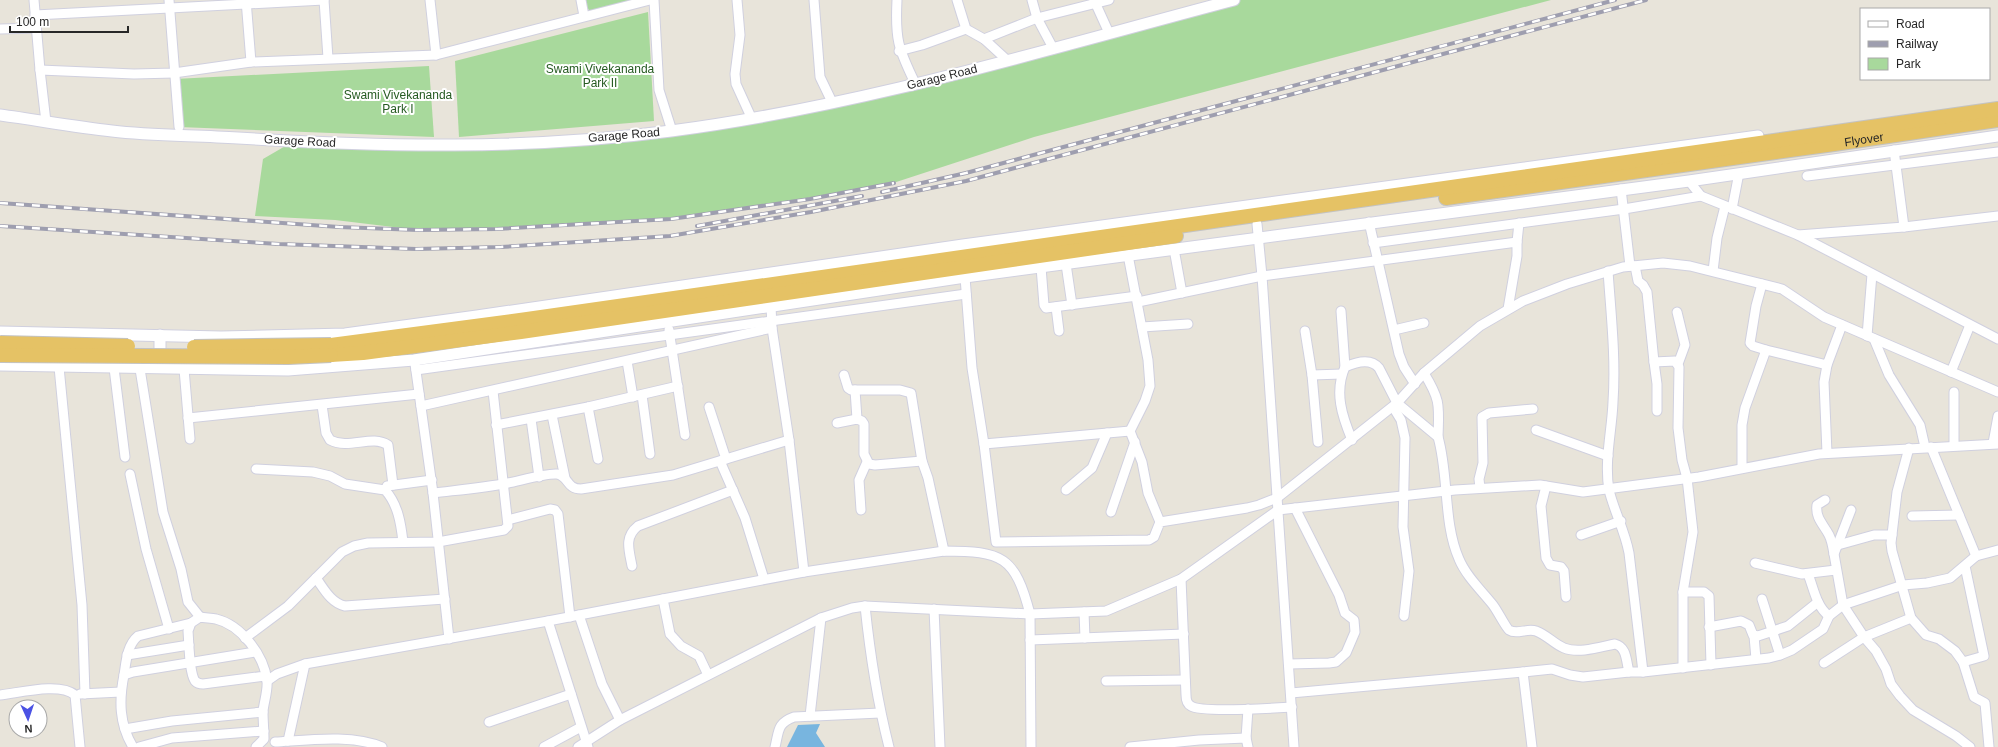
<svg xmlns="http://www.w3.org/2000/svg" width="1998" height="747" viewBox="0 0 1998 747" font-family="Arial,sans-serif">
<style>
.green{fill:#a8d99c}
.water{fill:#78b5df}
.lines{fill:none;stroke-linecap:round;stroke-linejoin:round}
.minor-casing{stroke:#d0d0df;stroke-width:11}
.tertiary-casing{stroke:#d0d0df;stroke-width:13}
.trunk-casing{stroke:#c3c3c3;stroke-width:16}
.minor{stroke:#fff;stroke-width:9}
.tertiary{stroke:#fff;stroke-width:11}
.trunk{stroke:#e5c265;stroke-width:14}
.rail-casing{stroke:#9e9eaf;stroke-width:4}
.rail{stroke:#fff;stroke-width:2.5;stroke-dasharray:8;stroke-linecap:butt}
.trunk-bridge-casing{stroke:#c3c3c3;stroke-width:16;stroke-linecap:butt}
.trunk-bridge{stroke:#e5c265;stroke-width:14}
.labels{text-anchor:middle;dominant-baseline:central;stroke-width:4;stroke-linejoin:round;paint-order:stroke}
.park-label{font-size:12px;fill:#255a21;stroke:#fff}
.street-label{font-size:12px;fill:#272727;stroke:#fff}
</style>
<rect width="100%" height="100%" fill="#e8e4da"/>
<!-- green -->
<g class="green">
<path d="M583,0H632L590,12Z"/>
<path d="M1234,0H1551L1034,137L884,186L810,199L671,219L497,229L418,230L335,220L255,216L263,159L294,141L454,145L607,137L832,102Z"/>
<path d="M648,12L654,121L459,137L455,61Z"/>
<path d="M429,66L434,137L179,127L175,79Z"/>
</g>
<!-- water -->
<path class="water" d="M820,724L816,733L825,747H787L798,725Z"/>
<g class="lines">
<defs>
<g id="minor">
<path d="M34,0L40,70"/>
<path d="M169,0L179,127"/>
<path d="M246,0L251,62"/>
<path d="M324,0L328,58"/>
<path d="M430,0L436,55"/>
<path d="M581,0L584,16"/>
<path d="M654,0L659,90L672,131"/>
<path d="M737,0L740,35L735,74L736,84L751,117"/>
<path d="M814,0L820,77L832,102"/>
<path d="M897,0C895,39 898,48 915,83"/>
<path d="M957,0L966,29L984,39L1008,61"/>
<path d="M1032,0L1037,18L1053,48"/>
<path d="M1094,0L1109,33"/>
<path d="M35,15L324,0"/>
<path d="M0,29L36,28"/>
<path d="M984,39L1037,18L1109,0"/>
<path d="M899,51L922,45L966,29"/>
<path d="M46,122L40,70L134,74L174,73L251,62L436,55L650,0"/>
<path d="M1894,150L1904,227"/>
<path d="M1807,176L1998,152"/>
<path d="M1689,181L1701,196L1798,235L1998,339"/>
<path d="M1621,189L1630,266"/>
<path d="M1732,209L1738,178"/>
<path d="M1369,222L1399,354L1404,367L1415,384"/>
<path d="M1257,224L1262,276L1294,747"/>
<path d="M1798,235L1904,227L1998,216"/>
<path d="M1517,242L1519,223"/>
<path d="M1373,243L1624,209L1701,196"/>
<path d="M1174,249L1182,293"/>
<path d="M1128,255L1148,360L1150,386L1145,401L1130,431L1142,462L1148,493L1160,522"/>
<path d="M1066,264L1072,305"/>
<path d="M1635,266L1638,281L1643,285L1647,292L1654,362L1675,361L1679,367L1678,428L1682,460L1687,478L1693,532L1683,592V668"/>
<path d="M1041,267L1044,305L1046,308L1137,296"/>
<path d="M1608,271C1611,315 1616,358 1613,402C1612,430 1604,461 1609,490C1614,511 1625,531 1629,553L1643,672"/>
<path d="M1713,271L1717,238L1725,206"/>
<path d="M965,277L972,368L984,444L996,542L1149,540L1154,537L1160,522L1247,508L1259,505L1277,498L1397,403L1424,373L1480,326L1523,301L1567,284L1623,267L1663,263L1690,266L1782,289L1824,317L1998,392"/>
<path d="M1762,284L1756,306L1750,343L1753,346L1766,350"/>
<path d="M1138,302L1262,276L1517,242V256L1508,309"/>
<path d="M771,306L772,328L789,440L804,572"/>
<path d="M1056,307L1059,331"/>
<path d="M1341,311L1345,367"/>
<path d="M1677,312L1685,345L1678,364"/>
<path d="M1142,327L1188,324"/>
<path d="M669,330L685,435"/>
<path d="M1394,330L1424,323"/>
<path d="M1305,331L1312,375L1318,442"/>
<path d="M1867,336L1872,274"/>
<path d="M1874,339L1889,375L1920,425L1925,447"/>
<path d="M627,361L633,397"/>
<path d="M1654,362L1657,384V411"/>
<path d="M415,364L433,493L449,639"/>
<path d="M59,367L82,605L85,694"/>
<path d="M114,368L125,457"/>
<path d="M140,369L163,512L181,569L188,602L200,617"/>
<path d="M184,369L190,439"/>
<path d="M416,370L966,294"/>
<path d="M1951,372L1970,325"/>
<path d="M1424,373C1441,401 1439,405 1438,437"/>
<path d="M844,375L848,388L851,390H900L911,393L922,461L928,478L944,551"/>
<path d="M1312,375L1342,374"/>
<path d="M855,390L857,419"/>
<path d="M1954,392V445"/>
<path d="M642,395L650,454"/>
<path d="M322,405L326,433L330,440C349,450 372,434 388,445L393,485"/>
<path d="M421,406L772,328"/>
<path d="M588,407L598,459"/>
<path d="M709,407L726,459"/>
<path d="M1393,407L1401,420L1405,438L1403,527L1409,571L1404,616"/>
<path d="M552,415L565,478"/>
<path d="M188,418L419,394"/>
<path d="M531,419L539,477"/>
<path d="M837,423L857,419L862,421L864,424V454L869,464L875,465L922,461"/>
<path d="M496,425L588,407L678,386"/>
<path d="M1536,430L1608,456"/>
<path d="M1352,440C1342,416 1334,392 1345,367C1356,362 1371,358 1379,368L1397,403L1438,437C1449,475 1443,523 1459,559C1466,576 1481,590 1493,605C1497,610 1506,628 1509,630C1517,635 1527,628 1536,631C1547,635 1554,644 1564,648C1579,654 1600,647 1615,644C1627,647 1626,661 1629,672"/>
<path d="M1993,443L1998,416"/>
<path d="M984,444L1130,431"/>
<path d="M1931,447L1976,556"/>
<path d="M1909,448L1897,492L1891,543L1892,551L1911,618L1926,635L1939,639L1955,651L1963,662L1984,656L1965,566"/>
<path d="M1827,453L1824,382L1827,365"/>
<path d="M720,461L745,518L764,579"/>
<path d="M1742,468V425L1745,408L1766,350L1827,365L1842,325"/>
<path d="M256,469L313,472L330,476L345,484L385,490C398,504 401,524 403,542"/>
<path d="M130,474L146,549L169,629"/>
<path d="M387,486L432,480"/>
<path d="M1546,486L1541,506L1546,558L1550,565L1561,567L1564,571L1566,597"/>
<path d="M1480,488L1479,479L1483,463L1482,417L1489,413L1533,409"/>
<path d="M1066,490L1092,468L1107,433"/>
<path d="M433,493C458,490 483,488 508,483C519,481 546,473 557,474C569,476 566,489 581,489L673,475L789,440"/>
<path d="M1825,500L1817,505C1815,518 1824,525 1829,535C1832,541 1833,548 1834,554"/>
<path d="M861,510L859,480L867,462"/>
<path d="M1851,510L1834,554L1843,605L1864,637L1876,651L1886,669L1891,684L1900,696L1913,710L1956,736L1970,747"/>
<path d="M1111,512L1135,442"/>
<path d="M1912,516L1959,515"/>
<path d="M508,520L550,509L555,510L558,514L570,617"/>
<path d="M1581,535L1621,521"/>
<path d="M1838,545L1874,535H1892"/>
<path d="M1755,563L1802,574L1836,570"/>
<path d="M632,566C629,550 624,537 638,526L733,490"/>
<path d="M1808,574C1814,589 1816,606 1829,616"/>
<path d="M316,578C324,589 331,603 345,606L445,599"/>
<path d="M1181,579L1186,695C1186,700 1187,704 1191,706C1201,713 1275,708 1292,707"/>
<path d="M1683,592H1704L1709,596L1711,665"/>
<path d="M663,599L670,634L681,646L699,656L708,675"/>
<path d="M1762,599L1780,655"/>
<path d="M865,606C870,654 877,700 889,747"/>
<path d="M934,609L940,747"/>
<path d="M1084,612L1085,638"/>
<path d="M579,615L602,684L620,720"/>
<path d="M548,621L588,747"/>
<path d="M1709,627L1741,621L1749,625L1753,635L1758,636L1788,626L1818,602"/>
<path d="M1754,636L1756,659"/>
<path d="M245,638L288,606L342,552L354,546L368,543L438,542L504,530L508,526L493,391"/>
<path d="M1030,640L1184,634"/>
<path d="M127,655L189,645"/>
<path d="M1963,662L1974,697L1985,703L1989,747"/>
<path d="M1824,663L1864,637L1911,618"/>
<path d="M1289,664L1329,663L1336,662L1346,653L1355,632L1354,620L1345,613L1339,595L1295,508"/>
<path d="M1523,672L1532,747"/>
<path d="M124,675C126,662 127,645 138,636L191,623"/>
<path d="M267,681L277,674L305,664L548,621L804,572L944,551C1002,551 1015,556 1030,614L1031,747"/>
<path d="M1106,681L1185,680"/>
<path d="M1291,693L1523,672L1552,669L1570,675L1583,677L1629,672H1643L1769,658L1780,655L1792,650L1823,629L1829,616L1843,605L1903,585L1927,583L1950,578L1976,556L1998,550"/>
<path d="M80,694L121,692"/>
<path d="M0,695C19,693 60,682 75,695L80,747"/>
<path d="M810,716L821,618"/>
<path d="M489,722L571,694"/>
<path d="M125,729L172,721L263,712"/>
<path d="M1246,738L1248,709"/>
<path d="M288,741L305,664"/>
<path d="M275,742C308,740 352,734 382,747"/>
<path d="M133,747C119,724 119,700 124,675L133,672L255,652"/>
<path d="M139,747L172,738L264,731"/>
<path d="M256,747L264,739C264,730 263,721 263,711C264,702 268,690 267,681C264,655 241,625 216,619C211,618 205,618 200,617L191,623L188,631C189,642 189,672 195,681C198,684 200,684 203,684L265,676"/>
<path d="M544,747L581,727"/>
<path d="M578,747L620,720L821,618L852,608L865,606L1030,614L1106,611L1181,579L1278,510L1455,490L1540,485L1583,492L1699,477L1819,454L1998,444"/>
<path d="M775,747C779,731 777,723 794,717L880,713"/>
<path d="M1130,747L1199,740L1246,738L1248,747"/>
</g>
<g id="tertiary">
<path d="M0,115C37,120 75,127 112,131C153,136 196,135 238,138C382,147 527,150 671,131C862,106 1048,49 1234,0"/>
<path d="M0,332L221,337L345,334L477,316L963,245L1758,136"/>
<path d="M160,335V364"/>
<path d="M0,365L288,370L414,360L965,277L1689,181L1998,136"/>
</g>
<g id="trunk">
<path id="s1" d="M1446,198L1834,144L1998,120"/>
<path d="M331,345L527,319L1998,109"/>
<path d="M331,355L363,353L521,332L1176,236"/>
</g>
</defs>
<!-- minor casing -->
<use href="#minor" class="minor-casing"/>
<!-- tertiary casing -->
<use href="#tertiary" class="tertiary-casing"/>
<!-- trunk casing -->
<use href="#trunk" class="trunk-casing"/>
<!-- minor -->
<use href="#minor" class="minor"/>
<!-- tertiary -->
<use href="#tertiary" class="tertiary"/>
<!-- trunk -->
<use href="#trunk" class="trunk"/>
<defs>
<g id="rail">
<path d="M882,192L966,173L1615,0"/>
<path d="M0,203L339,227L418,230L497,229L671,219L810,199L894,183"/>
<path d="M0,226L279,244L416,249L501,247L670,236L811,212L966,181L1646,0"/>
<path d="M697,226L862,196"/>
</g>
</defs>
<!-- rail casing -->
<use href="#rail" class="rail-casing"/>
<!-- rail -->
<use href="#rail" class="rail"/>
<defs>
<g id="trunk-bridge">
<path d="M0,343L128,346"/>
<path d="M194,347L331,345"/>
<path d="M0,355L288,357L331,355"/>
</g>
</defs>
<!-- trunk-bridge casing -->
<use href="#trunk-bridge" class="trunk-bridge-casing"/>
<!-- trunk-bridge -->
<use href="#trunk-bridge" class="trunk-bridge"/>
</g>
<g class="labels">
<!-- park labels -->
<g class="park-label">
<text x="600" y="69">Swami Vivekananda<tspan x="600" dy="14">Park II</tspan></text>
<text x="398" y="95">Swami Vivekananda<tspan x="398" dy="14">Park I</tspan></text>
</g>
<!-- street labels -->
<g class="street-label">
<text transform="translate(942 77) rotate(-14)">Garage Road</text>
<text transform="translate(624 135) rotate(-5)">Garage Road</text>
<text stroke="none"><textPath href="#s1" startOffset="422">Flyover</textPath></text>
<text transform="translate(300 141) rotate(3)">Garage Road</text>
</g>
</g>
<!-- legend -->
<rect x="1860" y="8" width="130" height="72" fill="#ffffff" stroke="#a9a9a9"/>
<rect x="1868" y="21" width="20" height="6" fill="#ffffff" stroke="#a9a9a9"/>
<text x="1896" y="28" font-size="12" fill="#272727">Road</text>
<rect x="1868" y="41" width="20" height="6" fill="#9e9eaf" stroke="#a9a9a9"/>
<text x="1896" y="48" font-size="12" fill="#272727">Railway</text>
<rect x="1868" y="58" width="20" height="12" fill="#a8d99c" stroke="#a9a9a9"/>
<text x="1896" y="68" font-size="12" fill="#272727">Park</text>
<!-- north arrow -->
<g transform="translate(28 719) rotate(177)"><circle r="19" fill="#ffffff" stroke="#a9a9a9"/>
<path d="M0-3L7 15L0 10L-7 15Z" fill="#4b52e4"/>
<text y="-6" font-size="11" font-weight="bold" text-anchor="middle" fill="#272727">N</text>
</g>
<!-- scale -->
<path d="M10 26v6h118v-6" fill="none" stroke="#272727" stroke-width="2"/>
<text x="16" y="26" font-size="12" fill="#272727" stroke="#ffffff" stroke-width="3" paint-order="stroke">100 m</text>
</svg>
